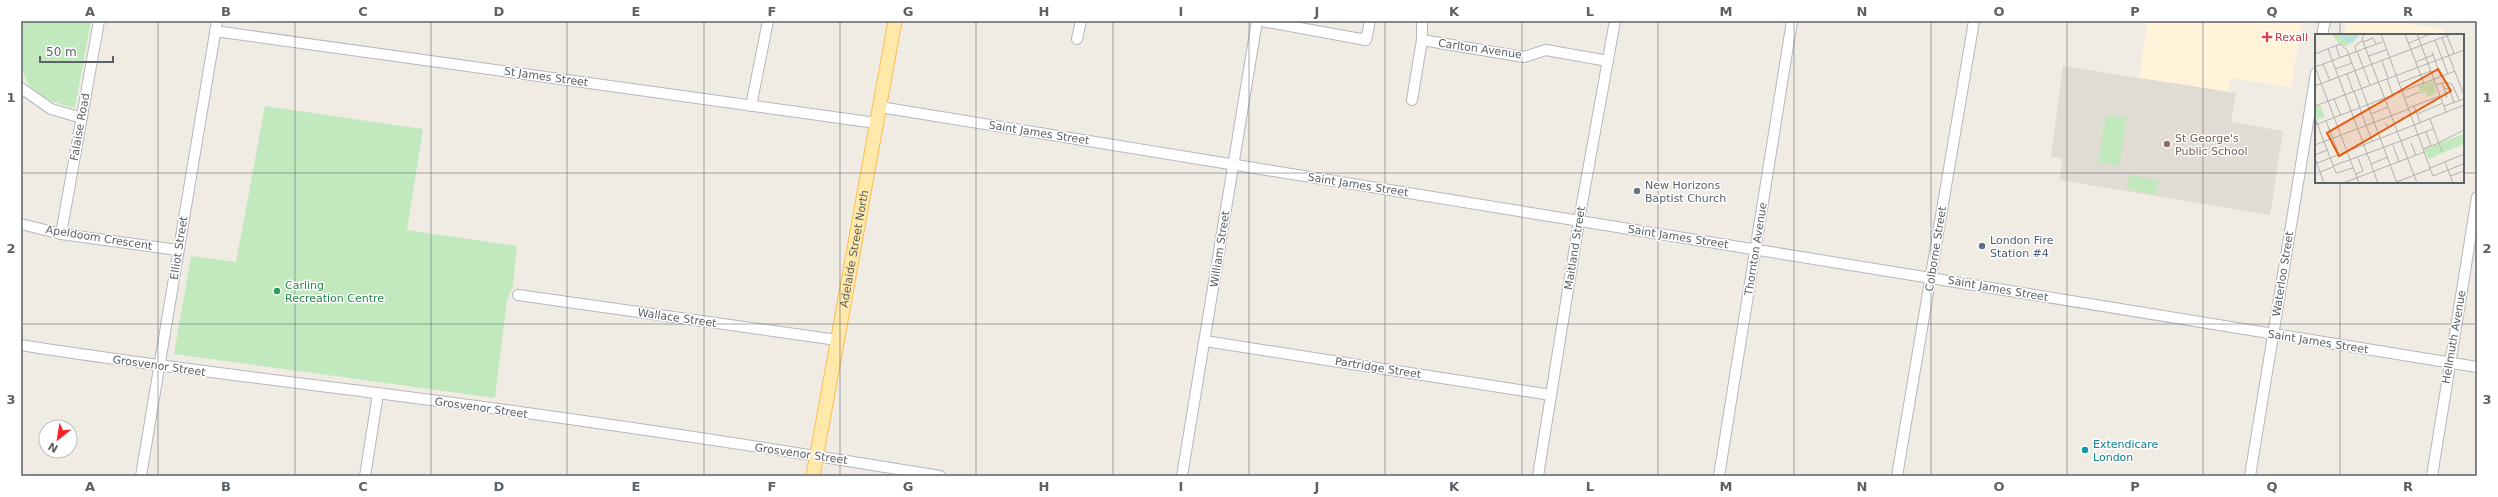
<svg xmlns="http://www.w3.org/2000/svg" width="2498" height="497" viewBox="0 0 2498 497" font-family="'DejaVu Sans',sans-serif">
<style>
.commercial{fill:#fff3da}
.education{fill:#e0dbd3}
.green{fill:#c2e9be}
.lines{fill:none;stroke-linecap:round;stroke-linejoin:round}
.minor-casing{stroke:#b5b8bc;stroke-width:12}
.major-casing{stroke:#fdbd4f;stroke-width:15}
.minor{stroke:#fff;stroke-width:10}
.major{stroke:#ffe9aa;stroke-width:13}
.grid{fill:none;stroke:#5c6166;stroke-width:1;stroke-opacity:0.55}
.health-dot{fill:#e0444e;stroke:#fff;stroke-width:1.5}
.education-dot{fill:#8d6e63;stroke:#fff;stroke-width:1.5}
.worship-dot{fill:#6b7280;stroke:#fff;stroke-width:1.5}
.service-dot{fill:#5c6f8a;stroke:#fff;stroke-width:1.5}
.leisure-dot{fill:#2e9e5b;stroke:#fff;stroke-width:1.5}
.culture-dot{fill:#0f9aa8;stroke:#fff;stroke-width:1.5}
.labels{text-anchor:middle;dominant-baseline:central;stroke-width:3;stroke-linejoin:round;paint-order:stroke}
.health-label{font-size:11px;fill:#be3a42;stroke:#fff;text-anchor:start}
.street-label{font-size:11px;fill:#5c6166;stroke:#fff}
.education-label{font-size:11px;fill:#785e54;stroke:#fff;text-anchor:start}
.worship-label{font-size:11px;fill:#5b616d;stroke:#fff;text-anchor:start}
.service-label{font-size:11px;fill:#4e5e75;stroke:#fff;text-anchor:start}
.leisure-label{font-size:11px;fill:#27864d;stroke:#fff;text-anchor:start}
.culture-label{font-size:11px;fill:#0d838f;stroke:#fff;text-anchor:start}
.inset-river{fill:none;stroke:#a5e0ff;stroke-width:2}
.inset-road{fill:none;stroke:#b1b0ae;stroke-width:1}
.view{fill:#e8590c;fill-opacity:0.15;stroke:#e8590c;stroke-width:2}
.inset-edge{fill:none;stroke:#5c6166;stroke-width:2}
.neatline{fill:none;stroke:#5c6166;stroke-width:1.5}
.grid-label{font-size:13px;text-anchor:middle;font-weight:bold;fill:#5c6166}
</style>
<rect width="100%" height="100%" fill="#f0ece4"/>
<!-- commercial -->
<g class="commercial">
<path d="M2147,21H2302L2291,87L2230,78L2229,92L2139,78Z"/>
<path d="M2346,21H2387L2445,29L2444,35H2344Z"/>
</g>
<!-- education -->
<path class="education" d="M2063,66L2236,93L2231,122L2283,131L2270,215L2059,180L2063,158L2051,157Z"/>
<!-- green -->
<g class="green">
<path d="M21,21H91L75,108C16,94 21,73 21,21Z"/>
<path d="M265,106L423,129L407,230L517,246L513,286L507,300L495,398L174,354L191,256L236,262Z"/>
<path d="M2106,115L2127,118L2119,166L2098,162Z"/>
<path d="M2129,175L2158,180L2156,194L2127,189Z"/>
</g>
<g class="lines">
<defs>
<g id="minor">
<path d="M1262,21L1366,40L1370,21"/>
<path d="M215,31L876,123"/>
<path d="M2322,35L2325,21"/>
<path d="M1077,39L1081,21"/>
<path d="M1422,40L1524,57L1546,50L1608,61"/>
<path d="M21,88L51,109L82,118"/>
<path d="M1412,100L1422,40V21"/>
<path d="M751,106L768,21"/>
<path d="M880,107L2477,367"/>
<path d="M21,224L61,234L178,250"/>
<path d="M61,234L99,21"/>
<path d="M518,295L837,340"/>
<path d="M1205,341L1551,395"/>
<path d="M21,345C139,364 258,378 377,393C565,417 753,445 940,476"/>
<path d="M141,476L217,21"/>
<path d="M365,476L378,394"/>
<path d="M1182,476L1257,21"/>
<path d="M1538,476L1581,209L1615,21"/>
<path d="M1719,476L1792,21"/>
<path d="M1897,476L1974,21"/>
<path d="M2250,476L2316,73"/>
<path d="M2432,476L2477,197"/>
</g>
<g id="major">
<path id="s1" d="M813,476L895,21"/>
</g>
</defs>
<!-- minor casing -->
<use href="#minor" class="minor-casing"/>
<!-- major casing -->
<use href="#major" class="major-casing"/>
<!-- minor -->
<use href="#minor" class="minor"/>
<!-- major -->
<use href="#major" class="major"/>
</g>
<!-- grid -->
<path class="grid" d="M158,21V476M295,21V476M431,21V476M567,21V476M704,21V476M840,21V476M976,21V476M1113,21V476M1249,21V476M1385,21V476M1522,21V476M1658,21V476M1794,21V476M1931,21V476M2067,21V476M2203,21V476M2340,21V35M21,173H2316M2463,173H2477M2340,182V476M21,324H2477"/>
<!-- markers -->
<path class="health-dot" d="M2265 31h4v4h4v4h-4v4h-4v-4h-4v-4h4z"/>
<circle class="education-dot" cx="2167" cy="144" r="4"/>
<circle class="worship-dot" cx="1637" cy="191" r="4"/>
<circle class="service-dot" cx="1982" cy="246" r="4"/>
<circle class="leisure-dot" cx="277" cy="291" r="4"/>
<circle class="culture-dot" cx="2085" cy="450" r="4"/>
<g class="labels">
<!-- health labels -->
<g class="health-label">
<text x="2275" y="37">Rexall</text>
</g>
<!-- street labels -->
<g class="street-label">
<text transform="translate(1480 49) rotate(8)">Carlton Avenue</text>
<text transform="translate(546 77) rotate(8)">St James Street</text>
<text transform="translate(80 127) rotate(-80)">Falaise Road</text>
<text transform="translate(1039 133) rotate(9)">Saint James Street</text>
<text transform="translate(1358 185) rotate(9)">Saint James Street</text>
<text transform="translate(1678 237) rotate(9)">Saint James Street</text>
<text transform="translate(99 238) rotate(9)">Apeldoom Crescent</text>
<text transform="translate(179 248) rotate(-81)">Elliot Street</text>
<text transform="translate(1575 248) rotate(-81)">Maitland Street</text>
<text stroke="none"><textPath href="#s1" startOffset="231">Adelaide Street North</textPath></text>
<text transform="translate(1220 249) rotate(-81)">William Street</text>
<text transform="translate(1756 249) rotate(-81)">Thornton Avenue</text>
<text transform="translate(1936 249) rotate(-81)">Colborne Street</text>
<text transform="translate(2283 274) rotate(-81)">Waterloo Street</text>
<text transform="translate(1998 289) rotate(10)">Saint James Street</text>
<text transform="translate(677 318) rotate(8)">Wallace Street</text>
<text transform="translate(2454 337) rotate(-80)">Hellmuth Avenue</text>
<text transform="translate(2318 342) rotate(9)">Saint James Street</text>
<text transform="translate(159 366) rotate(8)">Grosvenor Street</text>
<text transform="translate(1378 368) rotate(9)">Partridge Street</text>
<text transform="translate(481 408) rotate(8)">Grosvenor Street</text>
<text transform="translate(801 454) rotate(8)">Grosvenor Street</text>
</g>
<!-- education labels -->
<g class="education-label">
<text x="2175" y="138">St George's<tspan x="2175" dy="13">Public School</tspan></text>
</g>
<!-- worship labels -->
<g class="worship-label">
<text x="1645" y="185">New Horizons<tspan x="1645" dy="13">Baptist Church</tspan></text>
</g>
<!-- service labels -->
<g class="service-label">
<text x="1990" y="240">London Fire<tspan x="1990" dy="13">Station #4</tspan></text>
</g>
<!-- leisure labels -->
<g class="leisure-label">
<text x="285" y="285">Carling<tspan x="285" dy="13">Recreation Centre</tspan></text>
</g>
<!-- culture labels -->
<g class="culture-label">
<text x="2093" y="444">Extendicare<tspan x="2093" dy="13">London</tspan></text>
</g>
</g>
<!-- overview -->
<g transform="translate(2315 34)">
<rect width="149" height="149" fill="#f0ece4"/>
<path d="M17,0H43L38,9L30,12L24,10ZM119,46L121,59L113,63L111,58L106,60L103,52ZM5,71L10,83L2,86L0,73ZM149,100V110L127,119L124,109ZM123,110L127,119L114,125L109,115Z" fill="#c2e9be"/>
<path class="inset-river" d="M25,0L34,7L43,2"/>
<path class="inset-road" d="M49,0L47,5L102,149M66,0L118,142M90,0L109,50M102,0L131,78M132,2L139,19M127,4L149,61M120,6L133,40M48,8L58,4L61,10M94,9L115,0M21,12L25,24M13,15L63,149M42,17L55,51M41,18L40,12L48,6M117,18L126,43M0,20L25,10L32,16L82,149M54,22L71,16M67,27L73,44M101,28L118,21M8,30L15,47M0,33L44,149M0,33L67,8M20,35L37,29M32,40L38,57M72,45L78,62M84,49L116,37M127,49L132,64M121,51L130,48L137,50L144,66M0,52L136,0M129,54L134,55L139,68M39,57L45,74M90,64L105,58M19,65L26,82M0,72L149,16M99,72L105,88M129,72L149,65M93,74L125,62M45,75L57,107M56,80L73,73M102,80L128,69M0,84L21,139L38,134M115,85L127,118M11,87L24,121M70,89L73,93L87,86V83M0,91L140,37M99,91L149,71M111,98L116,112M96,109L101,121M123,109L149,96M0,111L94,75M78,111L84,128M108,115L124,109M0,121L12,116M0,124L9,149M130,128L138,149M0,130L99,91M56,130L73,123M18,132L118,95M115,134L149,120M0,140L18,133M41,140L48,137L43,124M118,142L148,130M135,142L149,137M28,149L109,118M79,149L115,135"/>
<path class="view" d="M123,35L136,57L24,122L12,99Z"/>
<rect width="149" height="149" class="inset-edge"/>
</g>
<!-- border -->
<rect width="2498" height="497" fill="none" stroke="#ffffff" stroke-width="44"/>
<!-- north arrow -->
<g transform="translate(58 439) rotate(210)"><circle r="19" fill="#ffffff" stroke="#bec0c2"/>
<path d="M0-3L7 15L0 10L-7 15Z" fill="#f82225"/>
<text y="-6" font-size="11" font-weight="bold" text-anchor="middle" fill="#5c6166">N</text>
</g>
<!-- scale -->
<path d="M40 56v6h73v-6" fill="none" stroke="#5c6166" stroke-width="2"/>
<text x="46" y="56" font-size="12" fill="#5c6166" stroke="#ffffff" stroke-width="3" paint-order="stroke">50 m</text>
<rect x="22" y="22" width="2454" height="453" class="neatline"/>
<g class="grid-label">
<text x="90" y="16">A</text>
<text x="226" y="16">B</text>
<text x="363" y="16">C</text>
<text x="499" y="16">D</text>
<text x="636" y="16">E</text>
<text x="772" y="16">F</text>
<text x="908" y="16">G</text>
<text x="1044" y="16">H</text>
<text x="1181" y="16">I</text>
<text x="1317" y="16">J</text>
<text x="1454" y="16">K</text>
<text x="1590" y="16">L</text>
<text x="1726" y="16">M</text>
<text x="1862" y="16">N</text>
<text x="1999" y="16">O</text>
<text x="2135" y="16">P</text>
<text x="2272" y="16">Q</text>
<text x="2408" y="16">R</text>
<text x="11" y="102">1</text>
<text x="2487" y="102">1</text>
<text x="11" y="253">2</text>
<text x="2487" y="253">2</text>
<text x="11" y="404">3</text>
<text x="2487" y="404">3</text>
<text x="90" y="491">A</text>
<text x="226" y="491">B</text>
<text x="363" y="491">C</text>
<text x="499" y="491">D</text>
<text x="636" y="491">E</text>
<text x="772" y="491">F</text>
<text x="908" y="491">G</text>
<text x="1044" y="491">H</text>
<text x="1181" y="491">I</text>
<text x="1317" y="491">J</text>
<text x="1454" y="491">K</text>
<text x="1590" y="491">L</text>
<text x="1726" y="491">M</text>
<text x="1862" y="491">N</text>
<text x="1999" y="491">O</text>
<text x="2135" y="491">P</text>
<text x="2272" y="491">Q</text>
<text x="2408" y="491">R</text>
</g>
</svg>
